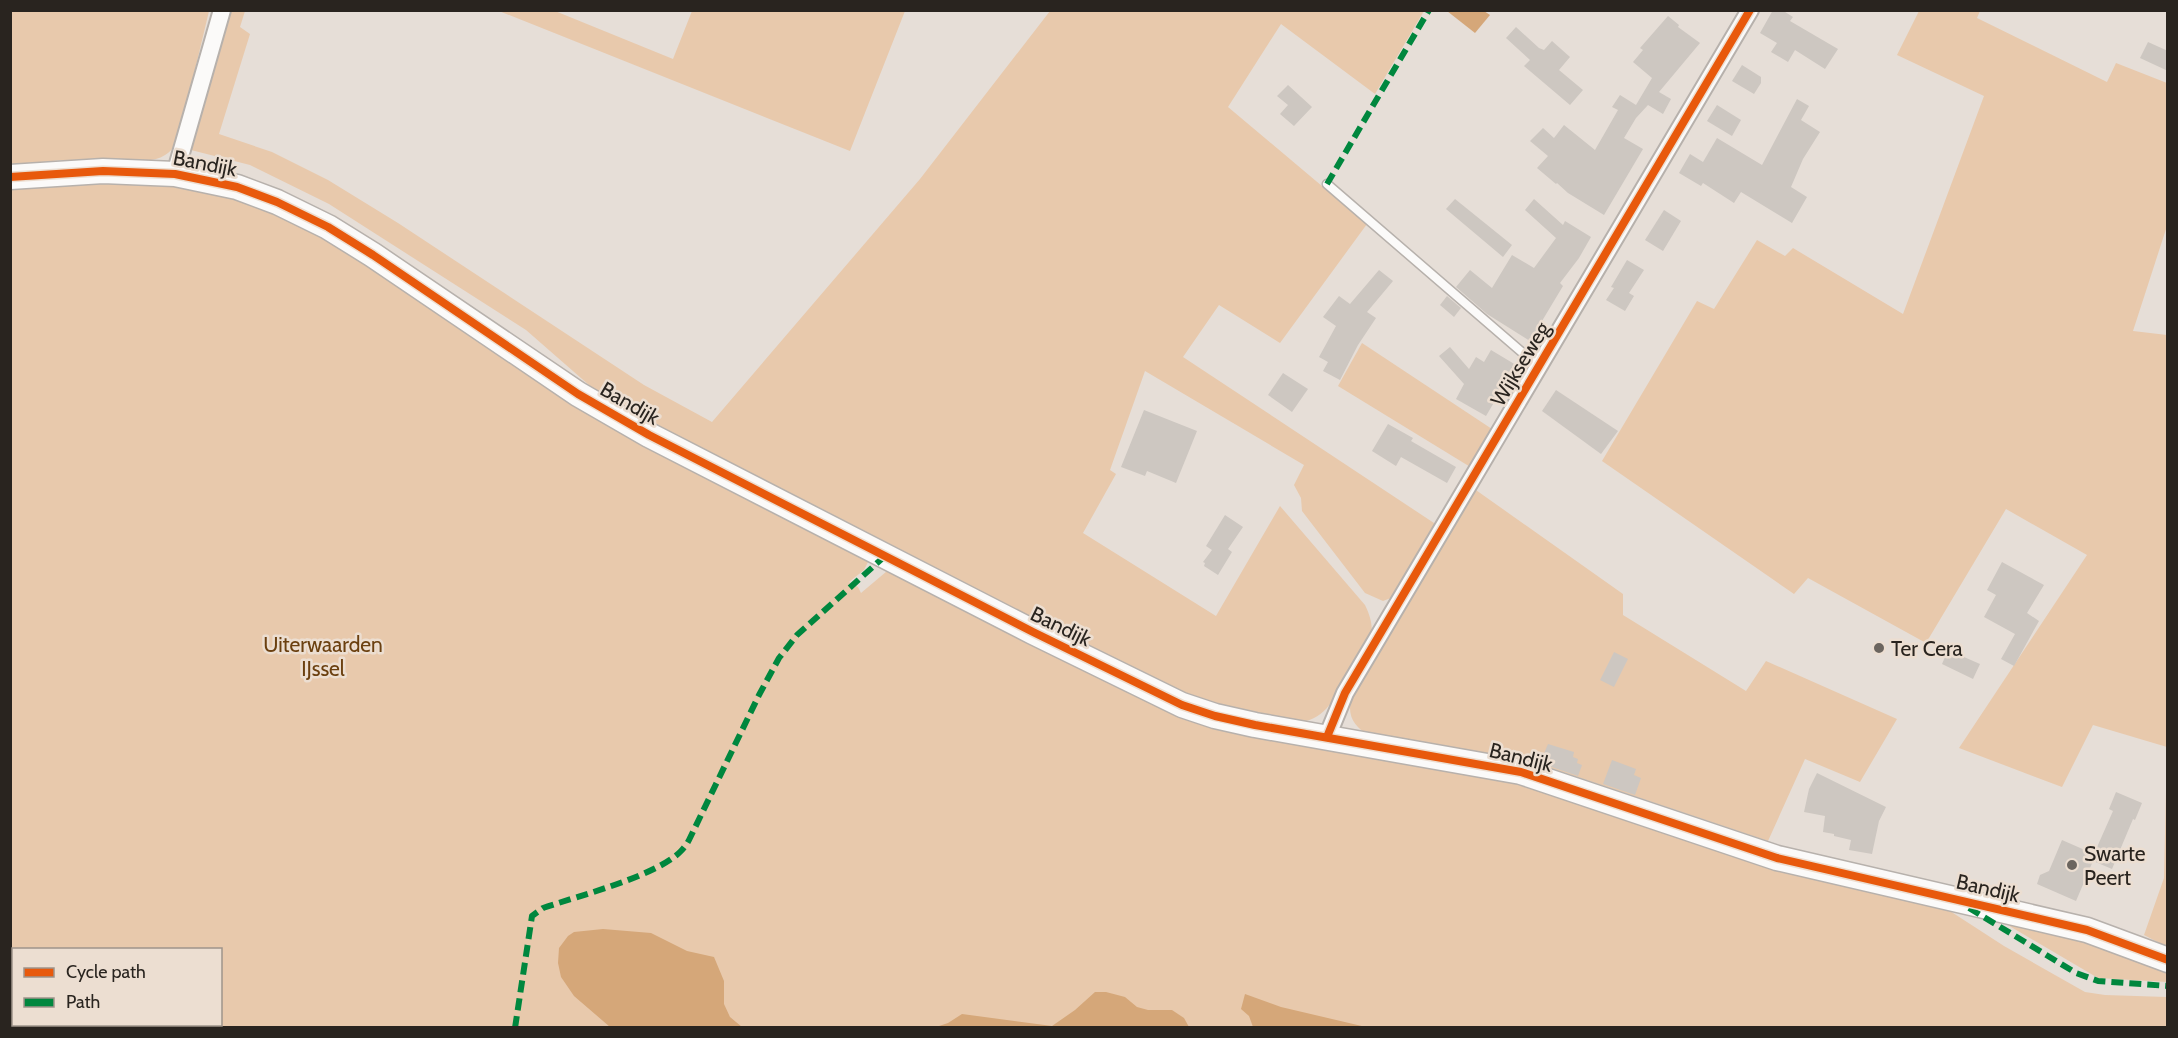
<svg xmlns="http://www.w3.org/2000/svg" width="2178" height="1038" viewBox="0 0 2178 1038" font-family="Cabin,sans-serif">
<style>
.green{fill:#e8c9ac;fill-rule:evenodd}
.water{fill:#d5a779}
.building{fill:#cdc7c1}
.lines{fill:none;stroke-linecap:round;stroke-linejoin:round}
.lane-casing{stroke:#b7b1ac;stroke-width:11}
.street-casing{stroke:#b7b1ac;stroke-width:20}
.secondary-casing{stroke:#b7b1ac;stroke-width:27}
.lane{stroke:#fbfaf9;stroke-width:8}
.street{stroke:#fbfaf9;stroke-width:16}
.secondary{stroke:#fbfaf9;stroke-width:24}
.quiet{stroke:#00873e;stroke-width:6;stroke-dasharray:12 6;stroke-linecap:butt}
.cycleway-casing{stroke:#ecded1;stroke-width:11}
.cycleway{stroke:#e8590c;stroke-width:8}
.poi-dot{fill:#6b655f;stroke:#ecded1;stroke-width:2}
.labels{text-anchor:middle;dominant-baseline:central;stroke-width:5;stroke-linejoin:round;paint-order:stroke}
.street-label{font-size:21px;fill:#29241f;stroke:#ecded1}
.park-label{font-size:21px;fill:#6b4010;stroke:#ecded1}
.poi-label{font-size:21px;fill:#29241f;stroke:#ecded1;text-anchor:start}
</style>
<rect width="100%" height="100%" fill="#e6ded7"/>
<!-- green -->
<g class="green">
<path d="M10,11H209L179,137C174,150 165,158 151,160H61L11,166Z"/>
<path d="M227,11H245L240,27L250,34L219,134L272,152L328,180L398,223L644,385L712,422L920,179L1050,11H1424L1375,94L1281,24L1228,107L1367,224L1280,343L1219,305L1183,357L1437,525L1396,596L1383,601L1365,593L1302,511L1301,498L1294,485L1304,465L1145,371L1110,470L1116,474L1083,533L1216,616L1280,506L1365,605C1379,634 1369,642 1353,667C1343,684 1332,709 1314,718C1288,733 1200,700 1171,691L605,399L526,330L329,204L250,165L187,149Z"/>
<path d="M499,11H555L673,59L692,11H905L850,151Z"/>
<path d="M1919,11H1980L1977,18L2107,82L2116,63L2167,83V226L2133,331L2167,335V947L2144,935L2164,878L2167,747L2093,725L2062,787L1959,748L2087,555L2006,509L1926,643L1808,578L1794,594L1602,461L1697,301L1714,309L1757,240L1785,256L1793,248L1903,314L1984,96L1897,55Z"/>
<path d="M94,181L177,185L266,202L870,558L864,570L849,582L858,587L861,593L893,566L1126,684L1508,776L1933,900L2004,946L2085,992L2105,995L2167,997V1027H11L10,186ZM14,950H220V1024H14Z"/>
<path d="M1362,343L1495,431L1472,468L1338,386Z"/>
<path d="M1473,488L1623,594V615L1746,691L1766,661L1897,719L1860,782L1805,759L1768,841L1545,766L1515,765L1370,736C1354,727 1346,715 1352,697Z"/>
<path d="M1984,911L2167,966V982L2098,978Z"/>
</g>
<!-- water -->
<g class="water">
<path d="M1447,11H1484L1490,15L1475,33Z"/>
<path d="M603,929L651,933L687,951L714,957L724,981V1004L730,1017L742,1027H610L574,996L561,977L558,963L559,948L568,936L574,932Z"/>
<path d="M1095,992H1106L1125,997L1137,1007L1148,1010H1172L1184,1018L1189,1027H936L948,1023L962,1014L1052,1026L1075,1010Z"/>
<path d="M1245,994L1281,1007L1366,1027H1253L1249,1016L1241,1009Z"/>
</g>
<!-- building -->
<g class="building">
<path d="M1773,10H1782L1793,17L1790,21L1838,49L1825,69L1795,50L1788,62L1771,52L1777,43L1760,33Z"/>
<path d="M1668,16L1679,25L1678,27L1700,43L1659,92L1671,99L1663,114L1648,105L1636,118L1624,138L1643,149L1604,215L1568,193L1557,183L1556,184L1537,168L1548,156L1530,141L1543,128L1554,138L1564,125L1595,150L1618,110L1612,107L1620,95L1636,105L1652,78L1633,62L1643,50L1640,48Z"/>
<path d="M1516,27L1539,48L1544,50L1552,41L1570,57L1559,70L1583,90L1570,105L1524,66L1530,60L1506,38Z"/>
<path d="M2148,42L2168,51V71L2140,58Z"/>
<path d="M1742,65L1761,77V83L1754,94L1732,81Z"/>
<path d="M1288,85L1312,107L1294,126L1280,114L1288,105L1277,96Z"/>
<path d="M1797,99L1809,106L1801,120L1820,132L1803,159L1791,187L1807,197L1792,223L1741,192L1734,203L1703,183L1701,186L1679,173L1690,154L1703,162L1717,138L1762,165Z"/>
<path d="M1717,105L1741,120L1732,136L1707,121Z"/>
<path d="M1455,199L1512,245L1503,257L1446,209Z"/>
<path d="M1534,199L1563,225L1565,221L1591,237L1579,258L1560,283L1563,286L1530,341L1487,314L1456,287L1470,270L1492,288L1512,255L1534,268L1556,238L1525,210Z"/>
<path d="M1664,210L1681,221L1663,251L1645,240Z"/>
<path d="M1627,260L1644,270L1629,293L1634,296L1625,311L1606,300L1614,288L1611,287Z"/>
<path d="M1379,270L1393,281L1367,312L1376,318L1358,345L1340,380L1323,371L1328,362L1319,357L1336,326L1323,317L1339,296L1350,304Z"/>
<path d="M1447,296L1461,308L1454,317L1440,305Z"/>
<path d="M1450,347L1469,369L1476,357L1484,362L1491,350L1516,365L1486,416L1456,399L1464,384L1439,356Z"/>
<path d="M1283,373L1308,389L1292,412L1268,395Z"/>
<path d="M1556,390L1618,431L1601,454L1542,411Z"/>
<path d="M1144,410L1197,431L1176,483L1147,471L1145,476L1121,467Z"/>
<path d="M1388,424L1413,438L1411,441L1456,467L1447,483L1401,457L1396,466L1372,451Z"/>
<path d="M1225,515L1243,527L1228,549L1232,552L1218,575L1204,566L1205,563L1203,562L1212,550L1206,546Z"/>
<path d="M2002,562L2044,585L2027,613L2039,621L2014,666L2001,659L2015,634L1984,617L1996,595L1987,590Z"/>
<path d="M1948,650L1980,664L1973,679L1942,664Z"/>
<path d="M1614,652L1628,659L1614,687L1600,680Z"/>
<path d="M1548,744L1574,752L1573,757L1578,759L1577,763L1582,765L1578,776L1540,763Z"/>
<path d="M1612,760L1636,769L1634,775L1641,778L1635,795L1603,784Z"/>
<path d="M1817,773L1886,807L1879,821L1872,854L1849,850L1851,840L1834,836V834L1823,832L1825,816L1804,812L1809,789Z"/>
<path d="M2116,792L2142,803L2135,820L2133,819L2112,869L2093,861L2076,901L2037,884L2040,875L2049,871L2062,840L2094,854L2113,811L2109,809Z"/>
</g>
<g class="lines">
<defs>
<path id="lane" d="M1327,184L1539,367"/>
<g id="street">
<path d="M175,174L222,10"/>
<path d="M1327,737L1345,693L1750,10"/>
</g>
<path id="secondary" d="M10,177L103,171L175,174L237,187L277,202L328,227L373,255L578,394L649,435L1033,632L1182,705L1215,716L1255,725L1521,772L1777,858L2087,930L2168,960"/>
</defs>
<!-- lane casing -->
<use href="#lane" class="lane-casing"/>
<!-- street casing -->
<use href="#street" class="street-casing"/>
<!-- secondary casing -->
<use href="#secondary" class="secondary-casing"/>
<!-- lane -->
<use href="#lane" class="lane"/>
<!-- street -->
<use href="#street" class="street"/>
<!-- secondary -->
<use href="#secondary" class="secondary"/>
<!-- quiet -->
<g class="quiet">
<path d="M1327,184L1429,10"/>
<path d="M1969,908L2076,973L2098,981L2168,986"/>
<path d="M515,1028L532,916L543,908C578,896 657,876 681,851C684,848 687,844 689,840L759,695L779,658L797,635L885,556"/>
</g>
<defs>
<g id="cycleway">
<path d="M10,177L103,171L175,174L237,187L277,202L328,227L373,255L578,394L649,435L1033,632L1182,705L1215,716L1255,725L1521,772L1777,858L2087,930L2168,960"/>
<path d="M1327,737L1345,693L1750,10"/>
</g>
</defs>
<!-- cycleway casing -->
<use href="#cycleway" class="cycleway-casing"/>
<!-- cycleway -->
<use href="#cycleway" class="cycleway"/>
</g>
<!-- markers -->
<g class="poi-dot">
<circle cx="1879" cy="648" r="6"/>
<circle cx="2072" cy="865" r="6"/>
</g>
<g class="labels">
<!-- street labels -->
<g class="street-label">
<text transform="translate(205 163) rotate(11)">Bandijk</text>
<text transform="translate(1520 364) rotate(-59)">Wijkseweg</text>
<text transform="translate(630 403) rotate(30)">Bandijk</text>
<text transform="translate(1061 626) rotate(26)">Bandijk</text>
<text transform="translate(1521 757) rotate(14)">Bandijk</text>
<text transform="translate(1988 888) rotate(13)">Bandijk</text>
</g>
<!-- park labels -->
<g class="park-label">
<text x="323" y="644">Uiterwaarden<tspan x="323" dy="24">IJssel</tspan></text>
</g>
<!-- poi labels -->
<g class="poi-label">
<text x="1891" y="648">Ter Cera</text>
<text x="2084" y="853">Swarte<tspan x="2084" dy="24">Peert</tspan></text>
</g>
</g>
<!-- border -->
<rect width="2178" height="1038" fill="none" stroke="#29241f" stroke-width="24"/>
<!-- legend -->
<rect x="12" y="948" width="210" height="78" fill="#ecded1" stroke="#9e948a" stroke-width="1.5"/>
<rect x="24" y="968" width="30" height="9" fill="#e8590c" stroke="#9e948a" stroke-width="1.5"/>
<text x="66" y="978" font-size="18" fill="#29241f">Cycle path</text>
<rect x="24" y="998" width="30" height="9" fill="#00873e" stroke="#9e948a" stroke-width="1.5"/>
<text x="66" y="1008" font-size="18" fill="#29241f">Path</text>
</svg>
